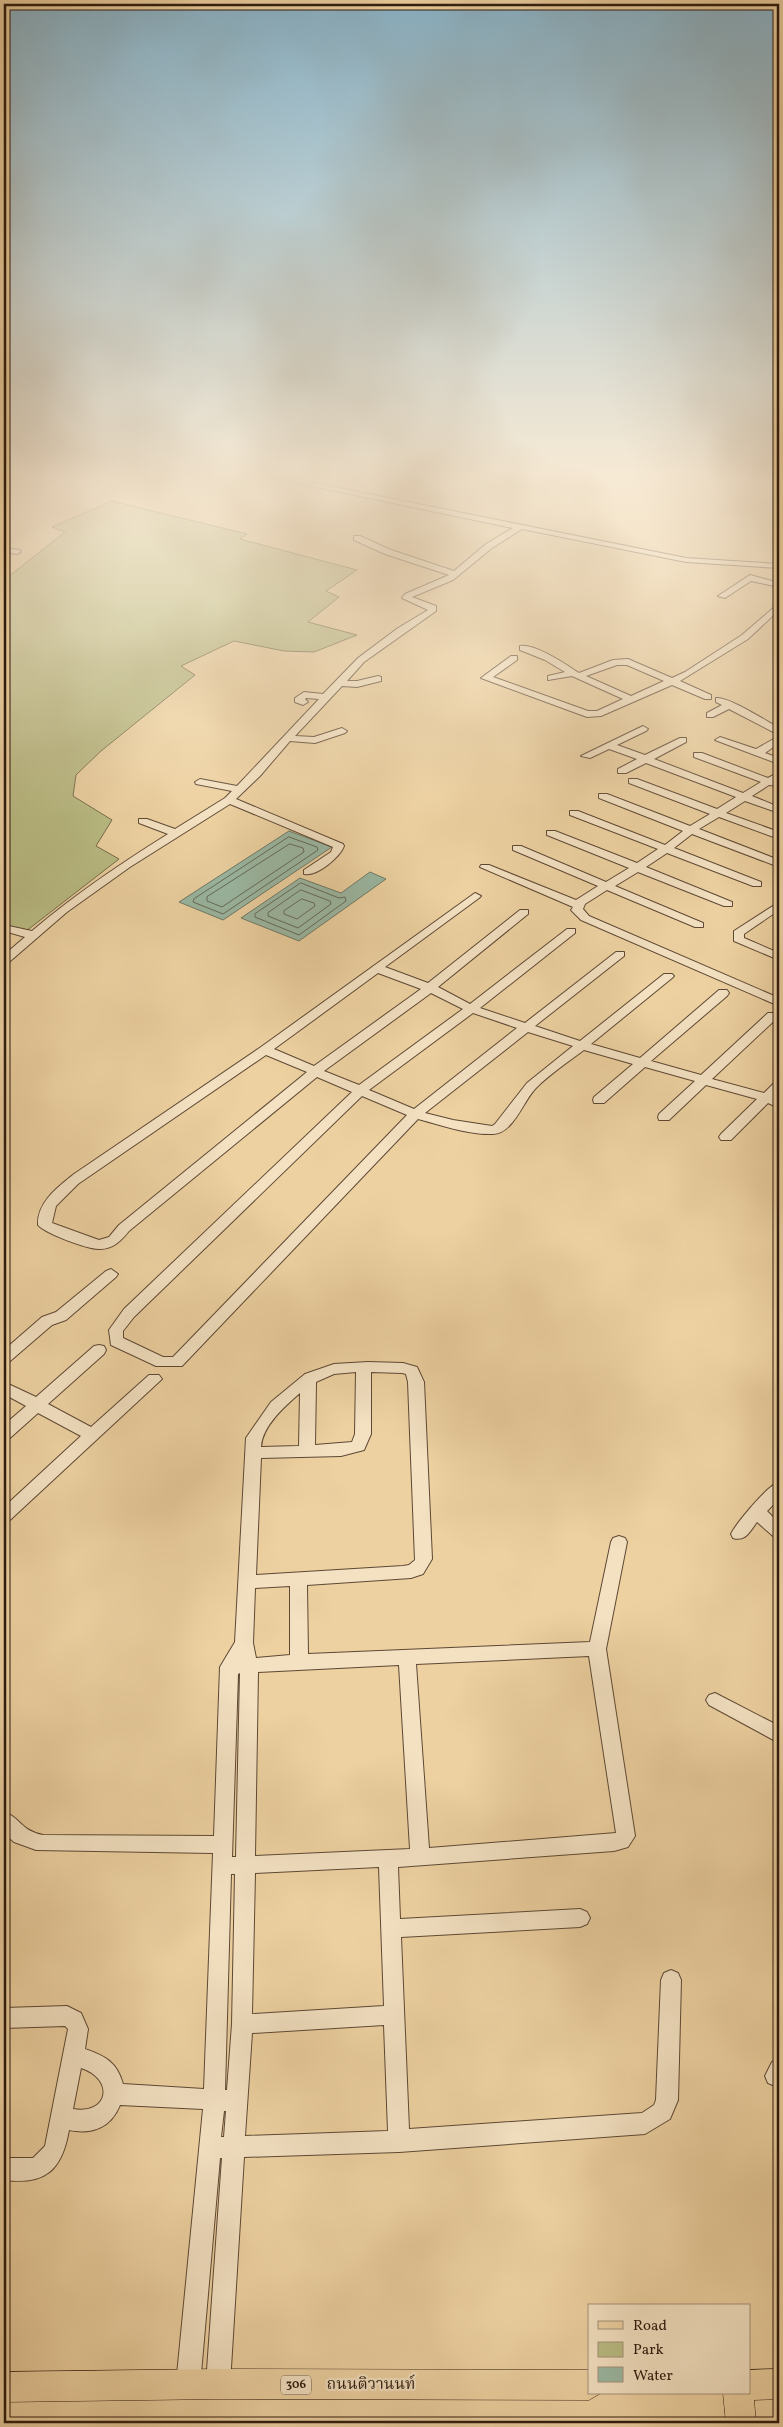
<svg xmlns="http://www.w3.org/2000/svg" width="783" height="2427" viewBox="0 0 783 2427" font-family="Vollkorn,'Noto Serif Thai',serif">
<style>
.green{fill:#b9bb83;stroke:#746b49}
.water{fill:#9ab7a2;stroke:#6f7967}
.lines{fill:none;stroke-linecap:round;stroke-linejoin:round}
.shore{stroke:#646958;stroke-width:1}
.minor-casing{stroke:#5e4834;stroke-width:2}
.major-casing{stroke:#2e1b0f;stroke-width:1}
.minor{fill:#f3e1c2;fill-rule:evenodd}
.major{fill:#edd1a1;fill-rule:evenodd}
.labels{text-anchor:middle;dominant-baseline:central;stroke-width:4.5;stroke-linejoin:round;paint-order:stroke}
.shield{fill:#f3e1c2;stroke:#695645;stroke-width:1}
.shield-label{font-size:12px;font-weight:bold;fill:#2e1b0f}
.near-street-label{font-size:16px;fill:#2e1b0f;stroke:#f3e1c2}
</style>
<rect width="100%" height="100%" fill="#edd1a1"/>
<filter id="stains"><feTurbulence type="fractalNoise" baseFrequency=".004" numOctaves="4"/><feColorMatrix values="0 0 0 0 .2 0 0 0 0 .09 0 0 0 0 .02 0 0 0 .5 -.17"/></filter>
<radialGradient id="worn" r=".72"><stop offset=".6" stop-color="#630" stop-opacity="0"/><stop offset="1" stop-color="#630" stop-opacity=".3"/></radialGradient>
<!-- green -->
<path class="green" d="M112,501L247,534L240,539L357,570L326,591L339,597L308,622L357,635L314,652L284,651L234,641L181,666L195,675L101,751L76,775L73,796L112,820L96,846L119,859L21,935L4,930V576L8,577L65,532L52,527Z"/>
<!-- water -->
<g class="water">
<path d="M289,831L332,847L223,920L179,902Z"/>
<path d="M370,872L386,879L299,941L241,918L300,878L341,893Z"/>
</g>
<g class="lines">
<!-- shore -->
<g class="shore">
<path d="M289,837L317,847L318,850L223,914L193,902L194,899Z"/>
<path d="M290,844L303,848L304,852L222,907L207,901V897Z"/>
<path d="M301,883L339,898L345,897L346,901L299,935L255,917V914Z"/>
<path d="M301,890L330,901L331,904L298,928L268,916V913Z"/>
<path d="M302,899L314,903L315,906L297,919L284,914V911Z"/>
</g>
<defs>
<g id="minor">
<path d="M273,478H289L686,558L779,564V568L686,562L522,529L492,548L453,580L412,597L436,606V611L364,662L347,681H357L378,676L381,677V681L357,687L342,686L295,736L314,737L342,728L347,731L345,733L315,743L290,741L260,776L236,799L343,844L344,846C340,857 317,877 304,874V870L331,852L333,847L230,804L130,867L67,912L8,963L4,964V955L25,937L4,931V925L32,931C74,895 120,864 168,834L139,823V819H147L175,829L225,798L232,791L196,784L195,782L200,779L237,786L319,699L306,698L305,699L308,702L303,705L295,702V698L304,692L323,694L358,658L398,628L428,610L402,598L405,594L449,575L385,554L354,540V536H360L391,550L454,571L486,544L513,528Z"/>
<path d="M4,548L20,550L21,552L17,554L4,552Z"/>
<path d="M750,575L779,583V587L751,581L725,598L718,596Z"/>
<path d="M779,603V610L748,639L680,681L711,695V699H705L672,685L601,716L587,717L481,678L511,656H517V660L493,677L588,711H597L623,699L572,676L548,680V676L565,672L545,660L520,650V646C536,644 565,664 579,673L613,660L628,659L672,678L685,672L742,635ZM617,665H627L664,681L631,696L586,676Z"/>
<path d="M716,698C728,696 766,721 779,728V735L729,709L713,717H707V713L722,705L716,702Z"/>
<path d="M643,726L648,729L646,731L617,745L645,755L680,738H686V742L654,759L743,793L761,782L694,757V753H702L768,778L779,772V779L776,781L779,783V786L769,785L752,796L779,807V813L745,801L726,813L779,832V839L719,817L699,829L779,860V867L692,834L674,848L761,882V886H753L667,853L646,867L732,902V906H724L638,872L615,886L703,923V927H695L607,890L585,904L583,909L589,916L779,998V1006L581,920L571,910L573,907L480,867L481,865H489L576,900L598,886L513,850V846H521L606,882L629,868L547,835V831H555L637,863L658,849L570,815V811H578L665,845L683,831L599,798V794H607L690,826L710,814L629,783V779H637L717,809L736,797L646,763L626,773H618V769L637,759L609,749L590,758L581,756Z"/>
<path d="M779,736V743L765,753L779,758V764L715,740L720,737L756,749Z"/>
<path d="M475,893L481,896L479,898L385,967L428,983L520,910H528V914L438,987L470,1004L567,929H575V933L480,1008L525,1023L616,952H624V956L535,1026L580,1041L664,974H672L674,976L672,978L591,1044L640,1058L719,990H727L729,993L727,996L651,1061L701,1075L768,1013H776L778,1016L776,1019L712,1079L764,1093L775,1082L779,1081V1092L774,1097L779,1099V1108L768,1103L731,1140H721L719,1137L721,1134L757,1099L706,1085L669,1120H659L658,1117L659,1114L695,1081L645,1067L604,1103H594L593,1100L594,1097L633,1064L584,1050C568,1062 550,1074 536,1088C523,1101 514,1133 493,1134C468,1135 441,1125 418,1119L182,1366H156L111,1345L109,1330L124,1309L352,1092L317,1077L129,1231C121,1241 113,1249 100,1249C89,1250 44,1233 38,1225C37,1202 58,1187 74,1174L261,1047ZM378,973L421,989L314,1066L274,1049ZM431,993L463,1009L359,1085L324,1071ZM473,1013L517,1028L414,1109L369,1090ZM528,1032L573,1046L527,1083L495,1124L492,1126L453,1120L425,1113ZM266,1055L307,1072L119,1225L109,1237L99,1240L52,1223L56,1206L78,1184ZM362,1096L407,1115L173,1357H163L123,1338V1331L134,1317Z"/>
<path d="M779,902V910L744,934V938L779,953V960L734,941V931Z"/>
<path d="M111,1269L118,1274L116,1277L66,1320L52,1325L9,1362L4,1363V1350L42,1317L56,1312L106,1271Z"/>
<path d="M99,1345L104,1346L106,1350L104,1354L48,1404L91,1427L149,1375H159L162,1379L10,1520L4,1522V1507L81,1436L38,1413L10,1438L4,1440V1425L26,1406L4,1394V1382L36,1397L94,1346Z"/>
<path d="M368,1362L403,1363L417,1367L424,1382L432,1559L423,1574L411,1578L307,1585L308,1654L590,1642L611,1542L613,1538L619,1536L625,1538L627,1542L606,1649L635,1836L628,1847L614,1851L398,1867L400,1919L580,1909L587,1912L590,1918L587,1924L580,1927L401,1937L409,2129L642,2113L654,2105L656,2100L661,1980L664,1973L671,1970L678,1973L681,1980L678,2100L670,2119L645,2134L399,2152L244,2157L230,2384L226,2392L218,2396L210,2392L206,2384L222,2158H220L200,2385L196,2393L188,2397L180,2393L176,2385L203,2109L120,2105C111,2127 93,2135 69,2130C62,2170 46,2185 4,2180V2158H33L45,2146L68,2029L65,2026L4,2028V2008L67,2006L81,2013L88,2029L85,2049C105,2056 117,2062 123,2084L204,2089L213,1853L36,1850L14,1842L4,1833V1812C20,1817 21,1831 43,1835L214,1836L220,1667L235,1642L246,1438L271,1402L305,1374L334,1364ZM356,1372L355,1434L352,1442L315,1445L316,1382L334,1374ZM371,1372L402,1373L406,1374L408,1382L415,1560L409,1565L403,1566L256,1575L261,1458L341,1456L364,1450L371,1434ZM300,1393L299,1446L261,1447C262,1426 285,1406 300,1393ZM290,1586V1655L256,1658L253,1643L255,1588ZM589,1656L616,1833L429,1848L416,1664ZM399,1665L410,1849L255,1856L258,1672ZM240,1673L236,1857H232L238,1674ZM379,1867L384,2006L252,2014L255,1873ZM231,1874H235L232,2024L227,2090H225ZM384,2025L388,2131L245,2136L252,2033ZM81,2068C115,2079 109,2115 73,2109ZM224,2111H226L224,2137H221Z"/>
<path d="M779,1482V1499L767,1511L779,1523V1538L773,1536L757,1522C750,1531 746,1542 733,1538L731,1534C737,1522 768,1485 779,1482Z"/>
<path d="M715,1693L779,1726V1743L709,1705L706,1700L709,1695Z"/>
<path d="M779,2059V2085L775,2086L768,2083L765,2076L772,2062Z"/>
</g>
<g id="major">
<path d="M218,2369L589,2370V2393H601L589,2400L218,2399L4,2402V2372Z"/>
<path d="M779,2369V2399L754,2400L756,2423H726L723,2393H749V2370Z"/>
</g>
</defs>
<!-- minor casing -->
<use href="#minor" class="minor-casing"/>
<!-- major casing -->
<use href="#major" class="major-casing"/>
<!-- minor -->
<use href="#minor" class="minor"/>
<!-- major -->
<use href="#major" class="major"/>
</g>
<!-- sky -->
<linearGradient id="sky" x2="0" y2="1"><stop stop-color="#89b5cc"/><stop offset="0.58" stop-color="#f7ead5"/><stop offset="1" stop-color="#f7ead5" stop-opacity="0"/></linearGradient>
<rect width="783" height="818" fill="url(#sky)"/>
<g class="labels">
<!-- shield labels -->
<rect class="shield" x="281" y="2375.5" width="30" height="19" rx="4"/>
<g class="shield-label">
<text x="296" y="2385">306</text>
</g>
<!-- near-street labels -->
<g class="near-street-label">
<text x="371" y="2385">ถนนติวานนท์</text>
</g>
</g>
<!-- margin -->
<rect width="783" height="2427" fill="none" stroke="#edd1a1" stroke-width="20"/>
<rect x="5" y="5" width="773" height="2417" fill="none" stroke="#2e1b0f" stroke-width="2.5"/>
<rect x="10" y="10" width="763" height="2407" fill="none" stroke="#2e1b0f"/>
<!-- legend -->
<rect x="588" y="2304" width="162" height="90" fill="#f3e1c2" stroke="#a4927a"/>
<rect x="598" y="2321" width="25" height="8" fill="#edd1a1" stroke="#a4927a"/>
<text x="633" y="2330" font-size="15" fill="#2e1b0f">Road</text>
<rect x="598" y="2342" width="25" height="15" fill="#b9bb83" stroke="#a4927a"/>
<text x="633" y="2354" font-size="15" fill="#2e1b0f">Park</text>
<rect x="598" y="2367" width="25" height="15" fill="#9ab7a2" stroke="#a4927a"/>
<text x="633" y="2380" font-size="15" fill="#2e1b0f">Water</text>
<rect width="100%" height="100%" filter="url(#stains)"/>
<rect width="100%" height="100%" fill="url(#worn)"/>
</svg>
